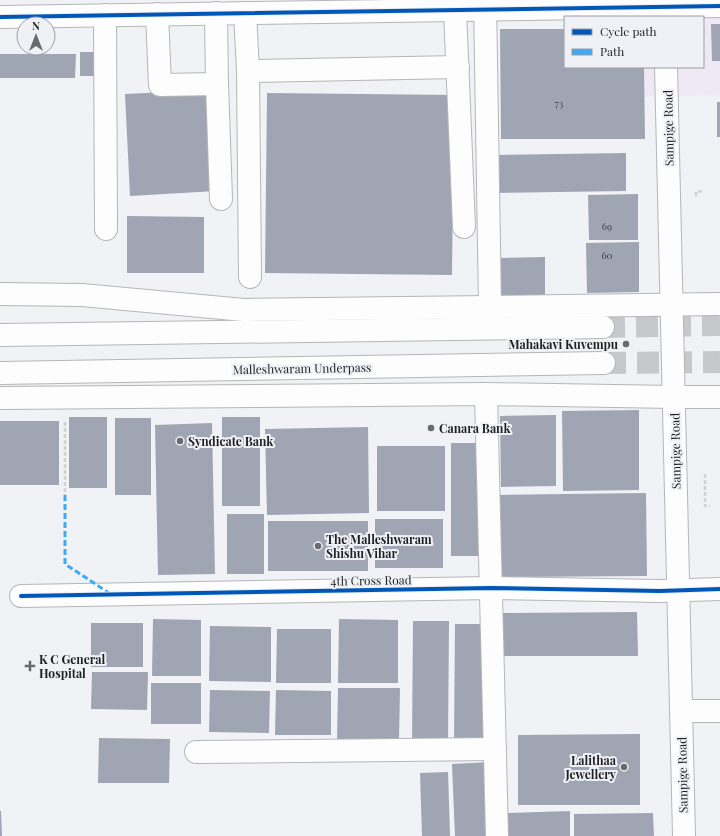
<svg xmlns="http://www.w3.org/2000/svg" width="720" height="836" viewBox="0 0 720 836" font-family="'Playfair Display',serif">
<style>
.commercial{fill:#efe9f6}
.building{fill:#a0a5b4}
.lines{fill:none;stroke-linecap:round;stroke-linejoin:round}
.major-tunnel{stroke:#c6c8cb;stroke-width:22;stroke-dasharray:22 11;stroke-linecap:butt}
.minor-casing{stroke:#b5b6b8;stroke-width:24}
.major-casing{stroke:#b5b6b8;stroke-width:24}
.path{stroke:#d1d2d2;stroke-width:2.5;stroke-dasharray:4 2;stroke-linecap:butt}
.minor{stroke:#fdfdfe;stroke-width:22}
.major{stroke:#fdfdfe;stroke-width:22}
.quiet{stroke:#3fa9f5;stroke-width:3;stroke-dasharray:6 3;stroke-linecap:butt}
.cycleway-casing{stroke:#eff1f6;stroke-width:6}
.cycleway{stroke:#0057b8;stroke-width:4}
.poi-dot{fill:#686a6c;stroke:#eff1f6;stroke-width:1.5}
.labels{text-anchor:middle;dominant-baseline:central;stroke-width:4;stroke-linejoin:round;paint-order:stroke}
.number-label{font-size:10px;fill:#3f4146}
.street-label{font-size:12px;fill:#1f2022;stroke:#eff1f6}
.poi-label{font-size:12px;font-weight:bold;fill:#1f2022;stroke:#eff1f6;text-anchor:start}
</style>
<rect width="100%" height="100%" fill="#f0f2f5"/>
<!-- commercial -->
<path class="commercial" d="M720,0V95L612,98L611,67H703V17Z"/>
<!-- building -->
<g class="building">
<path d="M711,24H720V61H712Z"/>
<path d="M500,29H565V67H644L645,139H501Z"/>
<rect x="80" y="52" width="14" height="24"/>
<path d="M0,54H76L75,78H0Z"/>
<path d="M210,90L216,191L130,196L125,94Z"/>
<path d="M267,93L454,95L452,275L265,273Z"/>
<rect x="717" y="102" width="3" height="35"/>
<path d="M626,153V191L493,193V155Z"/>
<path d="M638,194V240H589L588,195Z"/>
<path d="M127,216L204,217V273H127Z"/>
<path d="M639,242V292L587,293L586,243Z"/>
<path d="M545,257V295H499V258Z"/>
<path d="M639,410V490L563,491L562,411Z"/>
<path d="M556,415V486L501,487L500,416Z"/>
<rect x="69" y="417" width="38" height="71"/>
<rect x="222" y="417" width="38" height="89"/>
<rect x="115" y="418" width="36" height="77"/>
<rect x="0" y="421" width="59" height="64"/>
<path d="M212,423L215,574L158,575L155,425Z"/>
<path d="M368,427L369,513L267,515L265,429Z"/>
<rect x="451" y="443" width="31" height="113"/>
<rect x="377" y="446" width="68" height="65"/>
<path d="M646,493L647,576L495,577L494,495Z"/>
<rect x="227" y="514" width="37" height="60"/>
<rect x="375" y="519" width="68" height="49"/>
<rect x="268" y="521" width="100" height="50"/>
<path d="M637,612L638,656H502V613Z"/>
<path d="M153,619L201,620V676H152Z"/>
<path d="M339,619L398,620V683H338Z"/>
<path d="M413,621H449L448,742H412Z"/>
<rect x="91" y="623" width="52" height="44"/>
<path d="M455,624H488L487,741H454Z"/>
<path d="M210,626L271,627V682L209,681Z"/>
<path d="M277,629H331V683H276Z"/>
<path d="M92,672H148L147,710L91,709Z"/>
<rect x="151" y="683" width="50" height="41"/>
<path d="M338,688H400L399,741L337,740Z"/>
<path d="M210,690L270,691L269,733L209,732Z"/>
<path d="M276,690L331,691V735H275Z"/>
<path d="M640,734V805H518V735Z"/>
<path d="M99,738L170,739L169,783H98Z"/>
<path d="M492,762L494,836H455L452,764Z"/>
<path d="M448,772L450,836H422L420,773Z"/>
<path d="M0,811H1L2,836H0Z"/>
<path d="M570,811V836H505L504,813Z"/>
<path d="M653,813L654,836H574V814Z"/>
</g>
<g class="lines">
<!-- major-tunnel -->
<g class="major-tunnel">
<path d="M603,327L720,325"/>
<path d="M604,363L720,362"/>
</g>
<defs>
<g id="minor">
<path d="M485,0L490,307"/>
<path d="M455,10L464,227"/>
<path d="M216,13L217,84L221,199"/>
<path d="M245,13L248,71L250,277"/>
<path d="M157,14L160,85L217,84"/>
<path d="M105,15L106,229"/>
<path d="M0,17L720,6"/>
<path d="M248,71L458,67"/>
<path d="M486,394L497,836"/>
<path d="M21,596L491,588L660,591L720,589"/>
<path d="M681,711H720"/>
<path d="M196,752L495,749"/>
</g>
<g id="major">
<path d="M665,0V17"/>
<path d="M666,67L684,836"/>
<path d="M0,294L82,295L244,310L720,304"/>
<path d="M0,335L603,327"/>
<path d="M0,373L604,363"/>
<path d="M0,398L486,394L674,397H720"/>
</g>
</defs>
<!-- minor casing -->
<use href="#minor" class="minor-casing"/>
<!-- major casing -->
<use href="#major" class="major-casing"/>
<!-- path -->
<g class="path">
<path d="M696,196V192L702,191"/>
<path d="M65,422V495"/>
<path d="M705,474V506H710"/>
</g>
<!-- minor -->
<use href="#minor" class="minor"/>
<!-- major -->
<use href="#major" class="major"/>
<!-- quiet -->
<path class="quiet" d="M65,495V564L109,593"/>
<defs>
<g id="cycleway">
<path d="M0,17L720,6"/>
<path d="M21,596L491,588L660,591L720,589"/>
</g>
</defs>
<!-- cycleway casing -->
<use href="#cycleway" class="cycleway-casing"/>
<!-- cycleway -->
<use href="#cycleway" class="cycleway"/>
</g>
<!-- markers -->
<g class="poi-dot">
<circle cx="626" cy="344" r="4"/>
<circle cx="431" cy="428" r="4"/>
<circle cx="180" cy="441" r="4"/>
<circle cx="318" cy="546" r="4"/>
<path d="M28 660h4v4h4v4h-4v4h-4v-4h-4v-4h4z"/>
<circle cx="624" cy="767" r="4"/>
</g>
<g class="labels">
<!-- number labels -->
<g class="number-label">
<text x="559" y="103">73</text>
<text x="607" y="226">69</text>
<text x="607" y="255">60</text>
</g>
<!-- street labels -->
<g class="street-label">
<text transform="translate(668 128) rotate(-91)">Sampige Road</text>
<text transform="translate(302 368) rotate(-1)">Malleshwaram Underpass</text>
<text transform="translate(675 451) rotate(-91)">Sampige Road</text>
<text transform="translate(371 580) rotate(-1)">4th Cross Road</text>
<text transform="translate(682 775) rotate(-91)">Sampige Road</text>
</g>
<!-- poi labels -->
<g class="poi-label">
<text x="618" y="344" text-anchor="end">Mahakavi Kuvempu</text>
<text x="439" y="428">Canara Bank</text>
<text x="188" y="441">Syndicate Bank</text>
<text x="326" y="539">The Malleshwaram<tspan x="326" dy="14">Shishu Vihar</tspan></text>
<text x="39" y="659">K C General<tspan x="39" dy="14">Hospital</tspan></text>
<text x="616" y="760" text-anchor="end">Lalithaa<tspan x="616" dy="14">Jewellery</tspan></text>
</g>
</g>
<!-- legend -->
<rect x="564" y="16" width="140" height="52" fill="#eff1f6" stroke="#9c9da1"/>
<rect x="572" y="29" width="20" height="6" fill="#0057b8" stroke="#9c9da1"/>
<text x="600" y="36" font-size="12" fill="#1f2022">Cycle path</text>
<rect x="572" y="49" width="20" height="6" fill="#3fa9f5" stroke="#9c9da1"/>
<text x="600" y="56" font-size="12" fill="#1f2022">Path</text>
<!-- north arrow -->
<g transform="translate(36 36)"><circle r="19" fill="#eff1f6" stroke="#9c9da1"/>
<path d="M0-3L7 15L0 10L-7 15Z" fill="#686a6c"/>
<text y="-6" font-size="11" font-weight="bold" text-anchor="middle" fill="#1f2022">N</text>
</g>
</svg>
